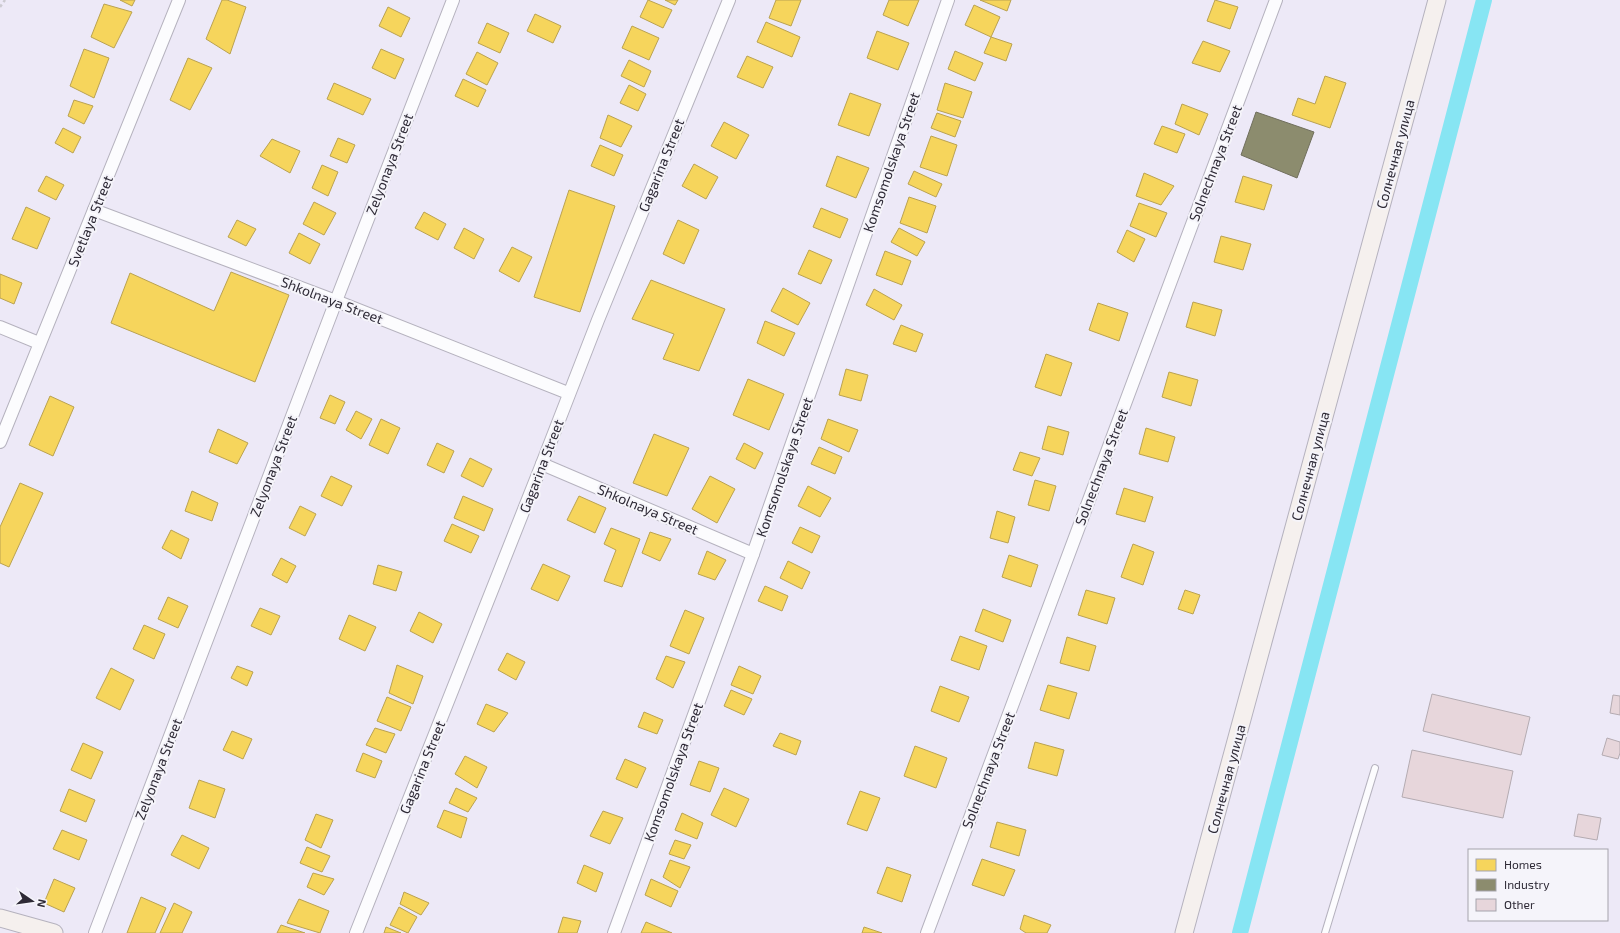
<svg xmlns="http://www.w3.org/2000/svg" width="1620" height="933" viewBox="0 0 1620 933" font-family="'Exo 2',sans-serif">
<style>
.homes{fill:#f6d55c;stroke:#baa251}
.industry{fill:#8c8c6e;stroke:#706f5d}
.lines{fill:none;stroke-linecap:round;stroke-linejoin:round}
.canal{stroke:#87e5f3;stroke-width:16}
.building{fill:#e7d6db;stroke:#b4abb1}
.lane-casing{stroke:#b5b2be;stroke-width:8}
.street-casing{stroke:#b5b2be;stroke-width:14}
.secondary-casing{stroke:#b5b2be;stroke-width:19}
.path{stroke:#cccad1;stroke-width:2.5;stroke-dasharray:3 3;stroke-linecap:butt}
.lane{stroke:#fcfcfe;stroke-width:6}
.street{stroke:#fcfcfe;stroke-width:12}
.secondary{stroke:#f5f0ee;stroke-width:17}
.labels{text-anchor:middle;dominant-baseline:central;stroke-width:4;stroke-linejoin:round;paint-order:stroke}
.street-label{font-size:14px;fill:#2e2a36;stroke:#f5f4fa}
</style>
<rect width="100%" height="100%" fill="#ede9f7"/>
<!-- homes -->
<g class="homes">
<path d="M120,0H135L132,6Z"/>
<path d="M222,0H227L246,7L230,54L206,39Z"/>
<path d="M648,0L672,10L663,28L640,17Z"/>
<path d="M665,0H678L675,5Z"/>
<path d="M776,0H801L791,26L769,18Z"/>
<path d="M889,0H919L908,26L883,15Z"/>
<path d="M980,0H1011L1007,11Z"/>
<path d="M1215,0L1238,7L1230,29L1207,21Z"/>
<path d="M104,4L132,12L114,48L91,37Z"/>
<path d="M974,5L1000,17L991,37L965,25Z"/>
<path d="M388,7L410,18L401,37L379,26Z"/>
<path d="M535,14L561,26L553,43L527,31Z"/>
<path d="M766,22L800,37L792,57L757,42Z"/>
<path d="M487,23L509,33L500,53L478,43Z"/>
<path d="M632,26L659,38L649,60L622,48Z"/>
<path d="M877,31L909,43L898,70L867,58Z"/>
<path d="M991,37L1012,44L1006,61L984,53Z"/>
<path d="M1203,41L1230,51L1220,72L1192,63Z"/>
<path d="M84,49L109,58L94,98L70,86Z"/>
<path d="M381,49L404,59L395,79L372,68Z"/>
<path d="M955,51L983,63L975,81L948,69Z"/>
<path d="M477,52L498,63L487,85L466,74Z"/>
<path d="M747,56L773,67L763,88L737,77Z"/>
<path d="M188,58L212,68L190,110L170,100Z"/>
<path d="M629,60L651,71L644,87L621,76Z"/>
<path d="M1325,76L1346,83L1330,128L1292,115L1298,98L1315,104Z"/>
<path d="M463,79L486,90L478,107L455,96Z"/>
<path d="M334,83L371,99L363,115L327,99Z"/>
<path d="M945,83L972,92L963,118L937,110Z"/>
<path d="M629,85L646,94L638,111L620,103Z"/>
<path d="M850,93L881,104L869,136L838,125Z"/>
<path d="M74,100L93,106L84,124L68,116Z"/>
<path d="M1182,104L1208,114L1199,135L1175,124Z"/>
<path d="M937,113L961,121L955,137L931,128Z"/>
<path d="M608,115L632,126L621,147L600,138Z"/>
<path d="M724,122L749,135L736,159L711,146Z"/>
<path d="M1162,126L1185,134L1177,153L1154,144Z"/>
<path d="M63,128L81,137L73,153L55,143Z"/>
<path d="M931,136L957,145L947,176L920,167Z"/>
<path d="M338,138L355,145L347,163L330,156Z"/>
<path d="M272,139L300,151L290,173L260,156Z"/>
<path d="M600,145L623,155L614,176L591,166Z"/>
<path d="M837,156L869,168L856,198L826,186Z"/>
<path d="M694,164L718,177L706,199L682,186Z"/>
<path d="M322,165L338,172L328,196L312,188Z"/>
<path d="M914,171L942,184L936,197L908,184Z"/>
<path d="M1144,173L1174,186L1161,205L1136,196Z"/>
<path d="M46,176L64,185L56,200L38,191Z"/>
<path d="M1243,176L1272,185L1264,210L1235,202Z"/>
<path d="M569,190L615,206L580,312L534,297Z"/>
<path d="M909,197L936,206L927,233L900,223Z"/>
<path d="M314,202L336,213L324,235L303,224Z"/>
<path d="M1139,203L1167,213L1156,237L1130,226Z"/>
<path d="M26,207L50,218L37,249L12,239Z"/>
<path d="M821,208L848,219L840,238L813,227Z"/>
<path d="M424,212L446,224L438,240L415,228Z"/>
<path d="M237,220L256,229L246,246L228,237Z"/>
<path d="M678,220L699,230L684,264L663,254Z"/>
<path d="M464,228L484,239L474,259L454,248Z"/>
<path d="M899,228L925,242L917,256L891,242Z"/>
<path d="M1127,230L1145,239L1134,262L1117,252Z"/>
<path d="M299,233L320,244L310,264L289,253Z"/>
<path d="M1221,236L1251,244L1243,270L1214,262Z"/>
<path d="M512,247L532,257L519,282L499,271Z"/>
<path d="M809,250L832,260L821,284L798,274Z"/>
<path d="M885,251L911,261L902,285L876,275Z"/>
<path d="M231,272L289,295L255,382L111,323L130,273L214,311Z"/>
<path d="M0,274L22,283L14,304L0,298Z"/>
<path d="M651,280L725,309L699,371L663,359L674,334L632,319Z"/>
<path d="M783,288L810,303L798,325L771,311Z"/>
<path d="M874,289L902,305L894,320L866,305Z"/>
<path d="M1193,302L1222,310L1215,336L1186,327Z"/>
<path d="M1098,303L1128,313L1119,341L1089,330Z"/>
<path d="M765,321L795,333L784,356L757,343Z"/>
<path d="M901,325L923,334L916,352L893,344Z"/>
<path d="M1046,354L1072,363L1061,396L1035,387Z"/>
<path d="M846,369L868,375L861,401L839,395Z"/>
<path d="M1169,372L1198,380L1191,406L1162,397Z"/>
<path d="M748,379L784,394L769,430L733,415Z"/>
<path d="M330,395L345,402L335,424L320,418Z"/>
<path d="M50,396L74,407L53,456L29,445Z"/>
<path d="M356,411L372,419L361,439L346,430Z"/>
<path d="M381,419L400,428L388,454L369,445Z"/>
<path d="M828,419L858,430L849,452L821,439Z"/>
<path d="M1048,426L1069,432L1063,455L1042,449Z"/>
<path d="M1146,428L1175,437L1168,462L1139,454Z"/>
<path d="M218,429L248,443L237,464L209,452Z"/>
<path d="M654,434L689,448L667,496L633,483Z"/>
<path d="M437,443L454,451L444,473L427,465Z"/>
<path d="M744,443L763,453L755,469L736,459Z"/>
<path d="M819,447L842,457L835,474L811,464Z"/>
<path d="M1020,452L1040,458L1032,476L1013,470Z"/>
<path d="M470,458L492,469L483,487L461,476Z"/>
<path d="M331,476L352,486L342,506L321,496Z"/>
<path d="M710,476L735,489L717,523L692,509Z"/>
<path d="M1035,480L1056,486L1049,511L1028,505Z"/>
<path d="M20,483L43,493L9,567L0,563V527Z"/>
<path d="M808,486L831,498L820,517L798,506Z"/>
<path d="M1124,488L1153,497L1145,522L1116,514Z"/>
<path d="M192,491L218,503L212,521L185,511Z"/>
<path d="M463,496L493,509L484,531L454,518Z"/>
<path d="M579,496L606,508L595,533L567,520Z"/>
<path d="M300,506L316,514L305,536L289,528Z"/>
<path d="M997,511L1015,517L1008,543L990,538Z"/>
<path d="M452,524L479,536L471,553L444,541Z"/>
<path d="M800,527L820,536L812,553L792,543Z"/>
<path d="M611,528L640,539L622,587L604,581L616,550L604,544Z"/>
<path d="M171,530L189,539L181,559L162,548Z"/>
<path d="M650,532L671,539L660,561L642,553Z"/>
<path d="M1133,544L1154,552L1143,585L1121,577Z"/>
<path d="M707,551L726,560L715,580L698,574Z"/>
<path d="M1009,555L1038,565L1031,587L1002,577Z"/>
<path d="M281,558L296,566L287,583L272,575Z"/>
<path d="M788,561L810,572L802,589L780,578Z"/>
<path d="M543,564L570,576L558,601L531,589Z"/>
<path d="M378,565L402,572L396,591L373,584Z"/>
<path d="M765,586L788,596L782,611L758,601Z"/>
<path d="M1086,590L1115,598L1107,624L1078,615Z"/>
<path d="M1185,590L1200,595L1193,614L1178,609Z"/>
<path d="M168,597L188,606L178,628L158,619Z"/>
<path d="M260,608L280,616L271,635L251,626Z"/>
<path d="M983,609L1011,620L1003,642L975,631Z"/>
<path d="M685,610L704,618L689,654L670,646Z"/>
<path d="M419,612L442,624L433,643L410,631Z"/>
<path d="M349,615L376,627L365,651L339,639Z"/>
<path d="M144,625L165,634L154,659L133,649Z"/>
<path d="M960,636L987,646L979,670L951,660Z"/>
<path d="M1067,637L1096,646L1089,671L1060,663Z"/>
<path d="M507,653L525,662L516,680L498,670Z"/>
<path d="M666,656L685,662L673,688L656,679Z"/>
<path d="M397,665L423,676L413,704L389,693Z"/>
<path d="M237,666L253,672L247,686L231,678Z"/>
<path d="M739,666L761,676L753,694L731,685Z"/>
<path d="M111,668L134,680L120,710L96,698Z"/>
<path d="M1048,685L1077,693L1069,719L1040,710Z"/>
<path d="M940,686L969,697L959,722L931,711Z"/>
<path d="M731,690L752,699L744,715L724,706Z"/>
<path d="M387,697L411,707L401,731L377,721Z"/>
<path d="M486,704L508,713L494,732L477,724Z"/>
<path d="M644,712L663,720L657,734L638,727Z"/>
<path d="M375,728L395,734L386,753L366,745Z"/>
<path d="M232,731L252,739L243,759L223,750Z"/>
<path d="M780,733L801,741L796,755L773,746Z"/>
<path d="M1035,742L1064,750L1057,776L1028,768Z"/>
<path d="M83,743L103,752L91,779L71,770Z"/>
<path d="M915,746L947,758L936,788L904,776Z"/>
<path d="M363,753L382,761L375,778L356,771Z"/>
<path d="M465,756L487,767L477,788L455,774Z"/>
<path d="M625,759L646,768L637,788L616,779Z"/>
<path d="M699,761L719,768L710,792L690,785Z"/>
<path d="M199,780L225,789L215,818L189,808Z"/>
<path d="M456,788L477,798L468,812L449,803Z"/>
<path d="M724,788L749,799L736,827L711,815Z"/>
<path d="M69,789L95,800L86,822L60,811Z"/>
<path d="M860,791L880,798L867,831L847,824Z"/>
<path d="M444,810L467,818L461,838L437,827Z"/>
<path d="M603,811L623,818L610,844L590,836Z"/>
<path d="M682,813L703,823L697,839L675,830Z"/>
<path d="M316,814L333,820L321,848L305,840Z"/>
<path d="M997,822L1026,830L1019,856L990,847Z"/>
<path d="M62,830L87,840L79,860L53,849Z"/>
<path d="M182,835L209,848L199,869L171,855Z"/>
<path d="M675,840L691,845L684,859L669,854Z"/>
<path d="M307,847L330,856L322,872L300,863Z"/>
<path d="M982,859L1015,870L1004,896L972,885Z"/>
<path d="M670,860L690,867L680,888L663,877Z"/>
<path d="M584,865L603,873L596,892L577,883Z"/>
<path d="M887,867L911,875L902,902L877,893Z"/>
<path d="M313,873L334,879L324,895L307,887Z"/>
<path d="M54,879L75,888L64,912L44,903Z"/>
<path d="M651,879L678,891L671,907L645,895Z"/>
<path d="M404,892L429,903L421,915L400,904Z"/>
<path d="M141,897L166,908L155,933H127Z"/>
<path d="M299,899L329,911L320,933L287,923Z"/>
<path d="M174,903L192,912L182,933H160Z"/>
<path d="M399,907L417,917L408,933L390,925Z"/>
<path d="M1024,915L1051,925L1047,933H1026L1020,929Z"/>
<path d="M563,917L581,921L577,933H558Z"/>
<path d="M646,922L672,933H641Z"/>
<path d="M281,925L305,933H277Z"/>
<path d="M386,927L401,933H384Z"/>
<path d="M864,927L882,933H862Z"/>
</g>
<!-- industry -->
<path class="industry" d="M1256,112L1314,132L1297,178L1241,155Z"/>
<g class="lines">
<!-- canal -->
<path class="canal" d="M1240,933L1484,0"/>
</g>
<!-- building -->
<g class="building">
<path d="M1432,694L1530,717L1521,755L1423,731Z"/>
<path d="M1613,695L1620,696V715L1610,713Z"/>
<path d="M1607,738L1620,742V753L1618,759L1602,755Z"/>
<path d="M1412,750L1513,771L1503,818L1402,797Z"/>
<path d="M1578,814L1601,818L1597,840L1574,836Z"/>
</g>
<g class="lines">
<defs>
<path id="lane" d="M1325,933L1375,768"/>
<g id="street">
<path d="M94,210L336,301L568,393"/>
<path d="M0,327L39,343"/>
<path d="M0,442L179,0"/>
<path d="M542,464L753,554"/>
<path d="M95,933L336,301L453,0"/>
<path d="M356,933L542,464L598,320L729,0"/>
<path d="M614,933L753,554L948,0"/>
<path d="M927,933L1276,0"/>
</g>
<g id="secondary">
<path d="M0,918L54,933"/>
<path d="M1184,933L1437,0"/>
</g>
</defs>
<!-- lane casing -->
<use href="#lane" class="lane-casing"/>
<!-- street casing -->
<use href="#street" class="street-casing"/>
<!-- secondary casing -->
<use href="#secondary" class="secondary-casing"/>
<!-- path -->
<path class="path" d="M0,7L5,0"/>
<!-- lane -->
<use href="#lane" class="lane"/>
<!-- street -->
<use href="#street" class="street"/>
<!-- secondary -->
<use href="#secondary" class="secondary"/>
</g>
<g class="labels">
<!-- street labels -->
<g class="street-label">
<text transform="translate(1395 154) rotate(-75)">Солнечная улица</text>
<text transform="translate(891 162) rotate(-71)">Komsomolskaya Street</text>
<text transform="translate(1215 163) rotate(-69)">Solnechnaya Street</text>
<text transform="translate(389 164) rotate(-69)">Zelyonaya Street</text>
<text transform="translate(661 165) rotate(-68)">Gagarina Street</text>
<text transform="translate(90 221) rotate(-68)">Svetlaya Street</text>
<text transform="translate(332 300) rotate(21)">Shkolnaya Street</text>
<text transform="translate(273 466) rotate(-69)">Zelyonaya Street</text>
<text transform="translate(541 466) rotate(-69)">Gagarina Street</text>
<text transform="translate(1310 466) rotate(-75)">Солнечная улица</text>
<text transform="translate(784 467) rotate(-71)">Komsomolskaya Street</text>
<text transform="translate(1101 467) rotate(-69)">Solnechnaya Street</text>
<text transform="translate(648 509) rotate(23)">Shkolnaya Street</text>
<text transform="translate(422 767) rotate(-68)">Gagarina Street</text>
<text transform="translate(158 769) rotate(-69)">Zelyonaya Street</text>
<text transform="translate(988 770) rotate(-69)">Solnechnaya Street</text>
<text transform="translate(673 772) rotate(-70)">Komsomolskaya Street</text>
<text transform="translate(1226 779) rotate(-75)">Солнечная улица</text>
</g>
</g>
<!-- legend -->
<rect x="1468" y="849" width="140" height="72" fill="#f5f4fa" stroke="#a5a3ac"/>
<rect x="1476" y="859" width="20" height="12" fill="#f6d55c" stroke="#a5a3ac"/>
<text x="1504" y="869" font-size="12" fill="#2e2a36">Homes</text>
<rect x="1476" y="879" width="20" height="12" fill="#8c8c6e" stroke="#a5a3ac"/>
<text x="1504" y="889" font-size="12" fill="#2e2a36">Industry</text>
<rect x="1476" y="899" width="20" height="12" fill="#e7d6db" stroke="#a5a3ac"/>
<text x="1504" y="909" font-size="12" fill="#2e2a36">Other</text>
<!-- north arrow -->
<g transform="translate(32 901) rotate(103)" stroke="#f5f4fa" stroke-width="3" paint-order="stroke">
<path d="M0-3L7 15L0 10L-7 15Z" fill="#2e2a36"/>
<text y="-6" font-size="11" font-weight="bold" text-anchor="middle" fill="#2e2a36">N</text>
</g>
</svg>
